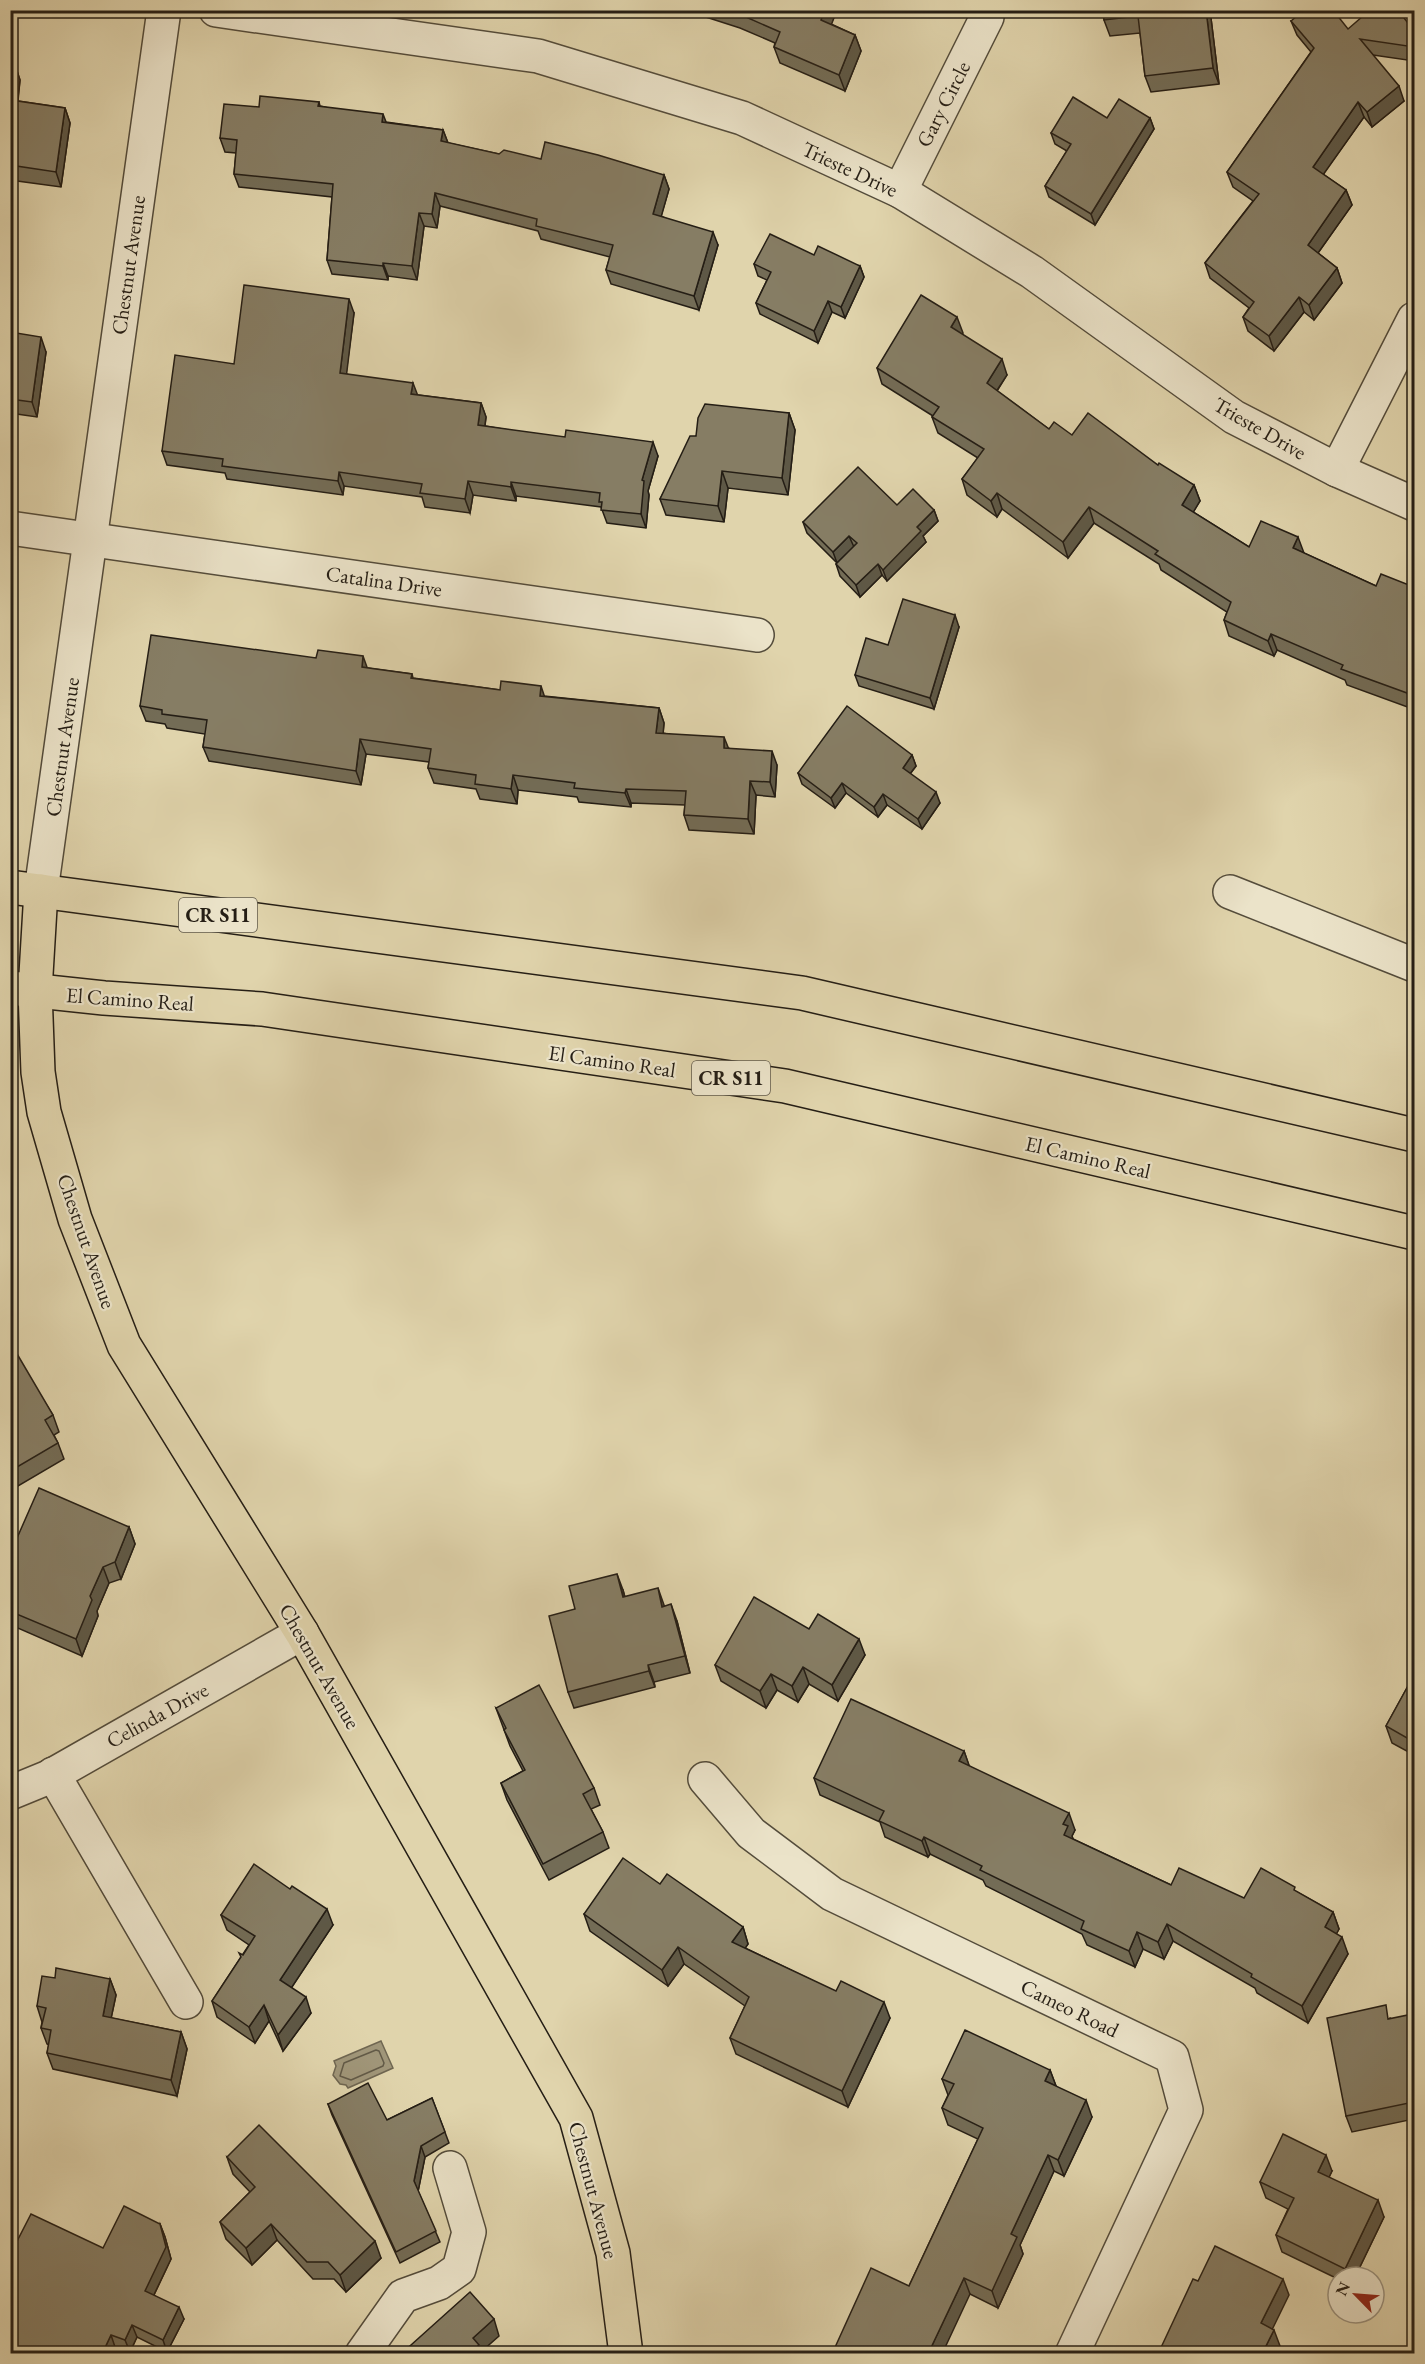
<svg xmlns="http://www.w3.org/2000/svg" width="1425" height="2364" viewBox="0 0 1425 2364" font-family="'EB Garamond',serif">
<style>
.water{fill:#a09679;stroke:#6f6651;stroke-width:1.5}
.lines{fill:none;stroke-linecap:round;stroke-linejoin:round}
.shore{stroke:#625a47;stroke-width:1.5}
.minor-casing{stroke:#544c3b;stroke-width:36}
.major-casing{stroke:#251e15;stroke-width:36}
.minor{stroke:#ebe3c9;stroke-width:33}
.major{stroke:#e0d4ac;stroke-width:33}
.wall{fill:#736c56;stroke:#251e15;stroke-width:1.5}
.shaded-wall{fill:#5e5846;stroke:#251e15;stroke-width:1.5}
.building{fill:#867d64;stroke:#251e15;stroke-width:1.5}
.labels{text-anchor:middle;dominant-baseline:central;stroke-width:4.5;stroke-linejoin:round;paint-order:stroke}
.shield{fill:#ebe3c9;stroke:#60594b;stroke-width:1.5}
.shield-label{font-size:20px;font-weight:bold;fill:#251e15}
.street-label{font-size:21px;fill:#251e15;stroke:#ebe3c9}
</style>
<rect width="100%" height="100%" fill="#e0d4ac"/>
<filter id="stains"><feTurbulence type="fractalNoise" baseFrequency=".00333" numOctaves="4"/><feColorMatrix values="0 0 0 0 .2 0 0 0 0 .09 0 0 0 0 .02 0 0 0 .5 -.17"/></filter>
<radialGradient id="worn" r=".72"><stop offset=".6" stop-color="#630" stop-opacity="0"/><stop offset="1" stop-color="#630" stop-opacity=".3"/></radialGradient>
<!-- water -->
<path class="water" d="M381,2041L393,2068L348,2088L346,2085L340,2084L333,2075L336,2066L334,2061Z"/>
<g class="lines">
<!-- shore -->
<path class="shore" d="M376,2050L379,2051L384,2063L383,2066L351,2080L340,2076L344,2063Z"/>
<defs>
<g id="minor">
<path d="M216,10L538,56L742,118L900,191L1032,272L1234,417L1337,470L1414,504"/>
<path d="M900,191L987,17"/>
<path d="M1337,470L1414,319"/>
<path d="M10,528L757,635"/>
<path d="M41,891L164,10"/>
<path d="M1230,892L1414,965"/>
<path d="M53,1774L186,2002"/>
<path d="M705,1779L751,1833L832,1894L1172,2057L1186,2110L1072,2354"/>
<path d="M10,1793L49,1777L302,1633"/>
<path d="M362,2354L403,2296L439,2283L459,2269L469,2232L450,2168"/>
</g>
<g id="major">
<path d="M10,887L802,993L1414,1135"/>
<path d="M41,891L35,991L38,1072L44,1112L75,1219L124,1345L302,1633L576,2118L613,2253L626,2354"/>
<path d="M10,988L104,998L262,1009L785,1086L1414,1233"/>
</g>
</defs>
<!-- minor casing -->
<use href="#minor" class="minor-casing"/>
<!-- major casing -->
<use href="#major" class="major-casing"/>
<!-- minor -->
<use href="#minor" class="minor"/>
<!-- major -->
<use href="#major" class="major"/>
</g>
<!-- wall -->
<g class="wall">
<path d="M684,10H837L831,24L855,35L861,51L845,91L780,63L774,47L775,43L740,28Z"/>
<path d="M1103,10H1210L1219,84L1151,92L1145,76L1140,33L1110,36L1104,20Z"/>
<path d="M1291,21L1348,29L1414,31V61L1373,55L1404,101L1372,127L1364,117L1323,174L1346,190L1352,205L1318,253L1337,268L1342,283L1314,320L1304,312L1274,351L1248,331L1243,317L1249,308L1210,278L1205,263L1253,201L1233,187L1227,172L1311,52L1297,35Z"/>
<path d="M10,65H15L20,80L18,101L65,108L70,123L61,187L10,180Z"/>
<path d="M319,102L320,106L386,122L443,130L448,143L499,154L664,175L669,189L661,216L718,245L699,310L611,284L606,270L610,257L541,239L538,231L440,206L437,228L424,226L417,280L388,276V280L332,274L327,260L332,197L239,187L234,174L236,153L225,152L220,138Z"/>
<path d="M1107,118H1150L1154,129L1095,225L1049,197L1045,186L1067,151L1055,144L1051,133Z"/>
<path d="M814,255L860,266L864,277L845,318L832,312L818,343L760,314L756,303L767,280L758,276L754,264Z"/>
<path d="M354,313L346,374L418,395L481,403L486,417L485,426L658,456L648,491L649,495L646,528L607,523L601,507L516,496V501L473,495L470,513L425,507L422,497L344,486L343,495L227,479L225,473L167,465L162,451L234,364Z"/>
<path d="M10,332L46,352L37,417L10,413Z"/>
<path d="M963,333L962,334L1007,375L997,391L1049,429L1072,435L1158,465L1194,485L1200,501L1193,512L1249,547L1304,553L1376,586L1414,587V705L1413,709L1347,685L1345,680L1277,650L1274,656L1229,636L1224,620L1227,612L1161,570L1159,564L1094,523L1068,558L1002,509L997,517L967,495L962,479L978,458L938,433L932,417L933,416L882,384L877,368Z"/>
<path d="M789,413L795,430L788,495L728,488L724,522L666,515L660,499L696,436Z"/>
<path d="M897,505L934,510L938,521L923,536L926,542L887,581L882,575L860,597L840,576L836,564L837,563L807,533L803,522Z"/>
<path d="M959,627L934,709L859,686L855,675L888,645Z"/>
<path d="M367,668L412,674L413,678L544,696L659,708L664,723L663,733L728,748L777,765L775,797L756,795L754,834L689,830L684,815L685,805L631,803V807L579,802L577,797L518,790L517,804L480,799L476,789L434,783L428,768L429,762L366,754L361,785L209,761L203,747L205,734L167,728L165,724L146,721L140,706Z"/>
<path d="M912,755L916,766L910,774L940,803L922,829L887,805L878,817L846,793L835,808L802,784L798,773Z"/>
<path d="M10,1348L53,1415L59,1432L54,1435L58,1443L64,1459L18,1486L10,1473Z"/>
<path d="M129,1527L135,1544L121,1579L109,1583L97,1611L98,1616L82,1656L18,1628L10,1633V1554Z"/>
<path d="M623,1590L625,1597L664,1606L677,1621L690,1673L654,1682L655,1687L574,1708L568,1692L575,1609Z"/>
<path d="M809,1629L865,1655L838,1701L809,1684L798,1702L777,1690L766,1708L721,1681L715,1665Z"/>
<path d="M1414,1675V1755L1392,1743L1386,1726Z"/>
<path d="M496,1708L594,1788L600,1805L591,1809L603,1832L609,1848L549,1880L507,1800L501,1783L523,1771L510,1746Z"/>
<path d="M964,1751L969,1766L1075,1830L1072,1836L1073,1839L1171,1885L1244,1898L1297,1892L1333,1912L1339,1929L1336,1934L1348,1954L1308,2023L1257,1993L1255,1988L1173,1941L1164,1959L1143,1949L1135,1967L1087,1945L1082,1934L986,1886L983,1880L930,1854L928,1857L885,1837L880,1822L820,1795L814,1778Z"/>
<path d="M660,1884L743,1927L748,1944L745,1948L890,2018L848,2107L736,2054L730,2038L745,2006L684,1964L668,1986L590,1931L584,1914Z"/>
<path d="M221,1915L333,1925L291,1988L311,2013L283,2051L269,2021L255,2043L217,2017L212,2001L249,1945L227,1930Z"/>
<path d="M55,1978L110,1979L116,1995L111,2018L181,2032L187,2049L177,2096L53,2069L47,2053L49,2045L47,2044L41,2028L42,2022L37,2006Z"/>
<path d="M1390,2018L1414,2032V2119L1352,2132L1346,2116Z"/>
<path d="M1050,2070L1056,2086L1092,2117L1064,2176L1054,2171L1020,2245L1023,2254L998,2308L970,2294L909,2286L978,2139L948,2125L942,2108L948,2095L942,2079Z"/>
<path d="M432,2098L449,2143L425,2157L418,2191L440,2242L400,2263L332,2115L328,2104L387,2120Z"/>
<path d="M227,2157L381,2258L346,2292L334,2279H313L277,2240L252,2265L226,2239L220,2222L250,2192L233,2174Z"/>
<path d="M1332,2171L1329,2177L1384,2217L1355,2277H1338V2279L1282,2252L1276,2235L1288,2209L1266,2198L1260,2182Z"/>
<path d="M160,2224L165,2237L171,2259L154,2295L184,2319L167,2352L137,2337L130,2352L115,2347L112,2354H10L103,2248Z"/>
</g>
<!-- shaded-wall -->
<g class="shaded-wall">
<path d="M824,10H837L827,36L821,20Z"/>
<path d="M1206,10H1210L1219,84L1213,68Z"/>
<path d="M855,35L861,51L845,91L839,75Z"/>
<path d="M15,65L20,80L16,115L11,100Z"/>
<path d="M1399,86L1404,101L1372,127L1367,112Z"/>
<path d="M1358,102L1364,117L1318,182L1313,167Z"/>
<path d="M65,108L70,123L61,187L56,172Z"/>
<path d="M383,114L388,127L382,122Z"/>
<path d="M1150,118L1154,129L1095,225L1091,214Z"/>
<path d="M443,130L448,143L441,141Z"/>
<path d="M664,175L669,189L658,228L653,214Z"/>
<path d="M1346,190L1352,205L1313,260L1308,245Z"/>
<path d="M435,193L440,206L437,228L432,214Z"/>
<path d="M419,213L424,226L417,280L412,266Z"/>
<path d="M713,232L718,245L699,310L694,296Z"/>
<path d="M383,263L388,276V280L383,266Z"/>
<path d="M860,266L864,277L845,318L841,307Z"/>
<path d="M1337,268L1342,283L1314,320L1309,305Z"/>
<path d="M1299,297L1304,312L1274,351L1269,336Z"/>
<path d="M349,299L354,313L345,387L340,373Z"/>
<path d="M828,301L832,312L818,343L814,331Z"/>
<path d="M957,317L963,333L957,343L951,327Z"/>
<path d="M41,337L46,352L37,417L32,402Z"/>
<path d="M1002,359L1007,375L992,398L987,383Z"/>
<path d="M413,383L418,396L411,394Z"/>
<path d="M481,403L486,417L483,439L478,425Z"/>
<path d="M789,413L795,430L788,495L782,478Z"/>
<path d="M653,442L658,456L648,491L649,495L646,528L641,514L642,480Z"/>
<path d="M722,471L728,488L724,522L718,506Z"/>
<path d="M339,472L344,486L343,495L338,481Z"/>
<path d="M468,481L473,495L470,513L465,499Z"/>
<path d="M511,482L516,496V501L511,487Z"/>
<path d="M1194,485L1200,501L1188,521L1182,505Z"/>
<path d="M997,493L1002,509L997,517L991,501Z"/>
<path d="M1089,507L1094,523L1068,558L1063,542Z"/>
<path d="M934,510L938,521L923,536L926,542L887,581L883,570L917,527Z"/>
<path d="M849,536L854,547L837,563L833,552Z"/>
<path d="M1298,537L1304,553L1293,548Z"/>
<path d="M878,564L882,575L860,597L856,585Z"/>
<path d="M955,615L959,627L934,709L930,698Z"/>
<path d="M1271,634L1277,650L1274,656L1268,641Z"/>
<path d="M363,656L368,670L362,667Z"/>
<path d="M541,686L546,701L540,696Z"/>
<path d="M1410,687L1414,700L1413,709L1407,693Z"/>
<path d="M659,708L664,723L662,747L656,733Z"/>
<path d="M724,737L730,752L724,748Z"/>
<path d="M360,739L366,754L361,785L356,771Z"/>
<path d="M772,751L777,765L775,797L770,782Z"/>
<path d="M912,755L916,766L906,779L903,768Z"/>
<path d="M513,775L518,790L517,804L511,789Z"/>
<path d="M750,781L756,795L754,834L748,819Z"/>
<path d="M842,783L846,793L835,808L831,798Z"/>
<path d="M626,789L631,803V807L625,793Z"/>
<path d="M936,792L940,803L922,829L918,819Z"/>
<path d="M883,794L887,805L878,817L874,807Z"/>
<path d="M129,1527L135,1544L121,1579L115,1562Z"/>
<path d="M103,1567L109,1583L97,1611L98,1616L82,1656L76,1639L90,1596Z"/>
<path d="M617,1574L623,1590L629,1614L623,1597Z"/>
<path d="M658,1588L664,1605L668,1623L662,1607Z"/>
<path d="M671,1604L677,1621L690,1673L685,1656Z"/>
<path d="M859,1639L865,1655L838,1701L832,1685Z"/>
<path d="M648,1665L654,1682L655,1687L649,1671Z"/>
<path d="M803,1667L809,1684L798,1702L792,1686Z"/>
<path d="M771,1674L777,1690L766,1708L760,1691Z"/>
<path d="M964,1751L970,1768L959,1761Z"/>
<path d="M1069,1813L1075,1830L1072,1836L1074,1842L1064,1835L1063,1824Z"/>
<path d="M924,1837L930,1854L928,1857L922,1841Z"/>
<path d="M327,1909L333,1925L286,1996L280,1980Z"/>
<path d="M1333,1912L1339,1929L1331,1944L1325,1927Z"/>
<path d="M1167,1924L1173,1941L1164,1959L1158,1942Z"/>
<path d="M743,1927L748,1944L738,1959L732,1942Z"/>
<path d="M1137,1932L1143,1949L1135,1967L1129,1951Z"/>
<path d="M1342,1937L1348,1954L1308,2023L1302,2006Z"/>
<path d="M678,1947L684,1964L668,1986L662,1970Z"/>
<path d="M110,1979L116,1995L108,2033L103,2016Z"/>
<path d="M306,1997L311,2013L283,2051L278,2035Z"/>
<path d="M884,2002L890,2018L848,2107L842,2091Z"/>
<path d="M264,2005L269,2021L255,2043L249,2027Z"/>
<path d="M1408,2015L1414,2031V2045Z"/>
<path d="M181,2032L187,2049L177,2096L171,2080Z"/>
<path d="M1050,2070L1056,2086L1045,2081Z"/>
<path d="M1086,2100L1092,2117L1064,2176L1058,2160Z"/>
<path d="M421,2146L425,2157L418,2192L414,2181Z"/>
<path d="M1048,2155L1054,2171L1020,2245L1023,2254L998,2308L992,2291L1011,2234Z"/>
<path d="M1326,2155L1332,2171L1324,2188L1318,2172Z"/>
<path d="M1378,2200L1384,2217L1355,2277H1348L1345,2269Z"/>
<path d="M160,2224L165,2237L171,2259L150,2303L145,2291Z"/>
<path d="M271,2224L277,2240L252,2265L246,2248Z"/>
<path d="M375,2241L381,2258L346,2292L340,2275Z"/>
<path d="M964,2278L970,2294L942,2354H928Z"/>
<path d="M1283,2279L1289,2295L1267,2340L1261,2323Z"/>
<path d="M179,2307L184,2319L167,2352L163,2340Z"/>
<path d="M494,2319L499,2336L481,2352L482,2354H469L473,2338Z"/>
<path d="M132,2325L137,2337L130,2352L125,2340Z"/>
<path d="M1274,2330L1280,2346L1276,2354H1262Z"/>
<path d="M111,2335L115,2347L112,2354H102Z"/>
</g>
<!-- building -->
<g class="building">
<path d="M730,10H824L821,20L855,35L839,75L774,47L780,32Z"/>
<path d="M1103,10H1206L1213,68L1145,76L1138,16L1104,20Z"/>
<path d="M1304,10H1333L1348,29L1370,10H1398L1414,31V47L1360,39L1399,86L1367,112L1358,102L1313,167L1346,190L1308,245L1337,268L1309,305L1299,297L1269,336L1243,317L1254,302L1205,263L1259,194L1227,172L1314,48L1291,21Z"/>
<path d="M10,65H15L11,100L65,108L56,172L10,165Z"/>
<path d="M260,96L319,102L318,106L383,114L382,122L443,130L441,141L499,154L504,150L541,159L545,142L598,155L664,175L653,214L713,232L694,296L606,270L613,245L536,226L537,219L435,193L432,214L419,213L412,266L383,263V266L327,260L333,184L234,174L237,140L220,138L224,104L259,107Z"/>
<path d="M1073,97L1107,118L1119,99L1150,118L1091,214L1045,186L1071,144L1051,133Z"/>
<path d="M770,234L814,255L818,246L860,266L841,307L828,301L814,331L756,303L771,272L754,264Z"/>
<path d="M244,285L349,299L340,373L413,383L411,394L481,403L478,425L565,437L566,430L653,442L642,480L644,481L641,514L601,510L602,502H599L600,493L511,482V487L468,481L465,499L420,493L422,484L339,472L338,481L222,466L223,459L162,451L175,355L234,364Z"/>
<path d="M921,295L957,317L951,327L1002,359L987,383L1049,429L1054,422L1072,435L1088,413L1158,465L1159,463L1194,485L1182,505L1249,547L1261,521L1298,537L1293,548L1376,586L1381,574L1414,587V689L1410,687L1407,693L1341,669L1343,665L1271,634L1268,641L1224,620L1231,602L1155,554L1158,551L1089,507L1063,542L997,493L991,501L962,479L984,449L932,417L939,407L877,368Z"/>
<path d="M10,332L41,337L32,402L10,399Z"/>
<path d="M705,404L789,413L782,478L722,471L718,506L660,499L690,436H696L698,418Z"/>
<path d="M858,467L897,505L913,489L934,510L917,527L921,531L883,570L878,564L856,585L836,564L857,543L849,536L833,552L803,522Z"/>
<path d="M903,599L955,615L930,698L855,675L866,638L888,645Z"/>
<path d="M151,635L316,658L318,650L363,656L362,667L412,674L411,678L500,690L501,681L541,686L540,696L659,708L656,733L724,737V748L772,751L770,782L750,781L748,819L684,815L686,791L626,789L625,793L574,788L575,783L513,775L511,789L475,784L476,775L428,768L431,749L360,739L356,771L203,747L207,720L162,714V710L140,706Z"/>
<path d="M847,706L912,755L903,768L936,792L918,819L883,794L874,807L842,783L831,798L798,773Z"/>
<path d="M13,1347L53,1415L45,1420L58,1443L12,1470L10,1467V1348Z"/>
<path d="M39,1488L129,1527L115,1562L103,1567L90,1596L92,1600L76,1639L12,1612L10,1613V1554Z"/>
<path d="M617,1574L623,1597L658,1588L662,1607L671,1604L685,1656L648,1665L649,1671L568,1692L549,1616L575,1609L569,1586Z"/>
<path d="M754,1597L809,1629L818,1614L859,1639L832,1685L803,1667L792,1686L771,1674L760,1691L715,1665Z"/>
<path d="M1414,1675V1742L1386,1726Z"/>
<path d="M539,1685L594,1788L583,1794L603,1832L543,1864L501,1783L525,1770L504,1730L506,1728L496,1708Z"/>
<path d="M851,1699L964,1751L959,1761L1069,1813L1063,1824L1068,1826L1064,1835L1171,1885L1179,1868L1244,1898L1261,1868L1295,1887L1294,1890L1333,1912L1325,1927L1342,1937L1302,2006L1251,1977L1252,1974L1167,1924L1158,1942L1137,1932L1129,1951L1081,1929L1084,1921L980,1870L982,1866L924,1837L922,1841L879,1821L884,1811L814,1778Z"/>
<path d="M623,1858L660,1884L667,1874L743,1927L732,1942L836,1991L841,1981L884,2002L842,2091L730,2038L749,1997L678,1947L662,1970L584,1914Z"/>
<path d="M254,1864L290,1889L292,1886L327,1909L280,1980L306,1997L278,2035L264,2005L249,2027L212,2001L241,1957L239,1953L243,1955L255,1936L221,1915Z"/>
<path d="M56,1968L110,1979L103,2016L181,2032L171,2080L47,2053L51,2030L41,2028L46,2008L37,2006L42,1976L55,1978Z"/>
<path d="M1386,2005L1388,2019L1408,2015L1414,2045V2102L1346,2116L1327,2018Z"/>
<path d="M965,2030L1050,2070L1045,2081L1086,2100L1058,2160L1048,2155L1011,2234L1017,2237L992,2291L964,2278L928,2354H832L871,2268L909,2286L983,2128L942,2108L954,2084L942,2079Z"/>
<path d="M368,2083L387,2120L432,2098L445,2132L421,2146L414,2181L436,2231L396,2252L328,2104Z"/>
<path d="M259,2125L375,2241L340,2275L328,2262H307L271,2224L246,2248L220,2222L255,2187L227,2157Z"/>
<path d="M1283,2134L1326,2155L1318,2172L1378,2200L1345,2269L1276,2235L1294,2198L1260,2182Z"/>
<path d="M124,2206L160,2224L166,2247L145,2291L179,2307L163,2340L132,2325L125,2340L111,2335L102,2354H10V2255L31,2214L103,2248Z"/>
<path d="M1215,2246L1283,2279L1261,2323L1274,2330L1262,2354H1158L1193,2279L1198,2281Z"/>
<path d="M470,2292L494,2319L473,2338L479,2345L469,2354H401Z"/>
</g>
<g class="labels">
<!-- shield labels -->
<g class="shield">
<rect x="179" y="898" width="78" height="34" rx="4.5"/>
<rect x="692" y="1061" width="78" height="34" rx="4.5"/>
</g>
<g class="shield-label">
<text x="218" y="915">CR S11</text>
<text x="731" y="1078">CR S11</text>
</g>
<!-- street labels -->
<g class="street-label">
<text transform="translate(943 104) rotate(-63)">Gary Circle</text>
<text transform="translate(850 169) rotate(25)">Trieste Drive</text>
<text transform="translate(128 265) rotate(-82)">Chestnut Avenue</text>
<text transform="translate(1260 428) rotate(30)">Trieste Drive</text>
<text transform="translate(384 581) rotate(8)">Catalina Drive</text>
<text transform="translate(62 747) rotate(-82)">Chestnut Avenue</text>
<text transform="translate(130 999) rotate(4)">El Camino Real</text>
<text transform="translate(612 1061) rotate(8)">El Camino Real</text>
<text transform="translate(1088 1157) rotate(13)">El Camino Real</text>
<text transform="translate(87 1241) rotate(71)">Chestnut Avenue</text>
<text transform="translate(320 1666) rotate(60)">Chestnut Avenue</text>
<text transform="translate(157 1715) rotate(-29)">Celinda Drive</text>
<text transform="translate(1070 2008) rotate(26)">Cameo Road</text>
<text transform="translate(594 2190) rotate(75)">Chestnut Avenue</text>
</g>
</g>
<!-- margin -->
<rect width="1425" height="2364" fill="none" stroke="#e0d4ac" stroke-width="36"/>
<rect x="12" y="12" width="1401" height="2340" fill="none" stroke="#251e15" stroke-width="3"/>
<rect x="18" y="18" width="1389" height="2328" fill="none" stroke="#251e15" stroke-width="1.5"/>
<!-- north arrow -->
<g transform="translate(1356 2295) rotate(295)"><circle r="28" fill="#ebe3c9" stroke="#9c9481" stroke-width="1.5"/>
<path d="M0-4.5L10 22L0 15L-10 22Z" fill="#8f2418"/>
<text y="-9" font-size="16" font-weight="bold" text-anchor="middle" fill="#251e15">N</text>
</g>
<rect width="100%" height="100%" filter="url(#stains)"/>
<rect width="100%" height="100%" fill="url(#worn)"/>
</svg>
